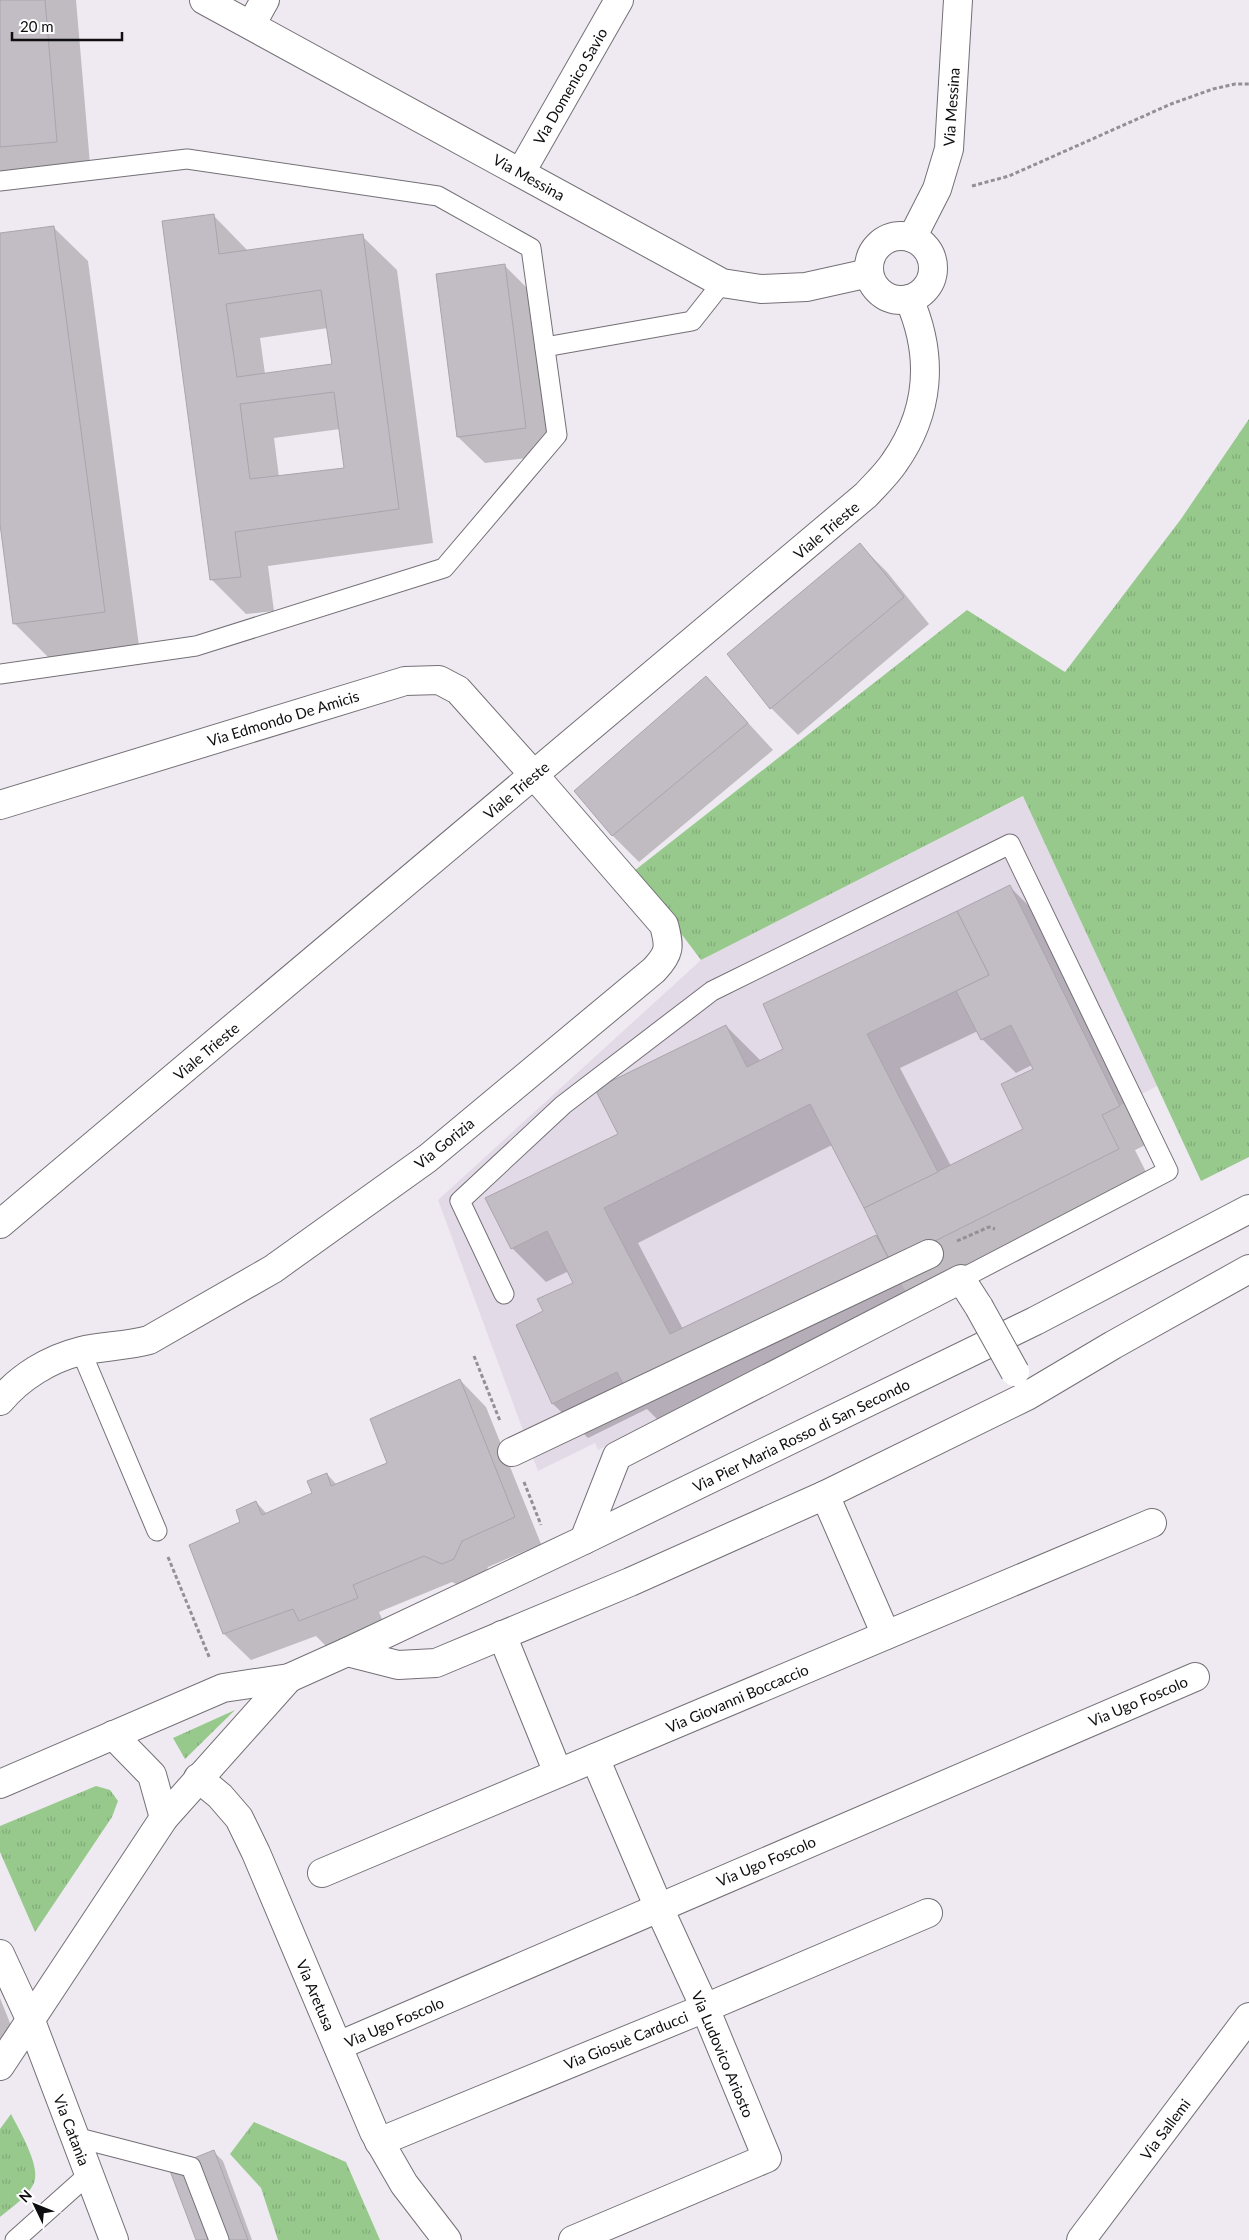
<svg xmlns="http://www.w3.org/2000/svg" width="1249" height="2240" viewBox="0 0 1249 2240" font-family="Lato,sans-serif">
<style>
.built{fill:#e3dae7}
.grass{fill:url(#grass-tufts)}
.shadow{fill:#0003;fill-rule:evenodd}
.building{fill:#c2bdc4;stroke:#a9a5ac;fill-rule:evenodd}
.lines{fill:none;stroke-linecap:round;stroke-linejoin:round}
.lane-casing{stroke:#747076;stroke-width:21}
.street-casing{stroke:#747076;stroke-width:30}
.secondary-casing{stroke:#747076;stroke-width:30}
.path{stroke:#938f95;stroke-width:3;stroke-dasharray:4 2.5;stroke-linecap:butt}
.lane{stroke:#fff;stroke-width:19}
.street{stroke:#fff;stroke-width:28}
.secondary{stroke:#fff;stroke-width:28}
.street-bridge-casing{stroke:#747076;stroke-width:30;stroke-linecap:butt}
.street-bridge{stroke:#fff;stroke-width:28}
.labels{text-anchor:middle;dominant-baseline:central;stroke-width:4.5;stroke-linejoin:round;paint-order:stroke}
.street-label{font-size:15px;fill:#0e0d0f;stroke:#fff}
</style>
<defs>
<pattern id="grass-tufts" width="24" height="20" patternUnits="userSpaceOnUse" patternTransform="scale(1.25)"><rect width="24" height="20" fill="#97c98c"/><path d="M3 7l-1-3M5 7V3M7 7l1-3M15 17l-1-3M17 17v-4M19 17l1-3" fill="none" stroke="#81ab78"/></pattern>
</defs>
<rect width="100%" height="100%" fill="#efeaf2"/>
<!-- built -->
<path class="built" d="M1024,796L1157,1086L1102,1115L1119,1149L891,1263L908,1296L598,1450L595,1443L538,1471L438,1200L701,960Z"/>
<!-- grass -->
<g class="grass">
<path d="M1249,419V1157L1201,1181L1023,796L701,960L634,871L967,610L1065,672L1181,519Z"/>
<path d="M235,1710L185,1759L173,1738Z"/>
<path d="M96,1786L110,1790L118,1801L112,1817L35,1932L0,1852V1826Z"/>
<path d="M11,2114C19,2130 43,2169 33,2185C26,2198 11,2208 0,2217V2129Z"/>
<path d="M254,2122L346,2162L380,2240H278L261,2188L230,2154Z"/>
</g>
<!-- shadow -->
<g class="shadow">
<path d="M0,0H76L91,176L0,184Z"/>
<path d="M213,215L248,251L362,236L397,270L433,543L268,566L274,611L246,614L212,580ZM328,328L333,365L265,374L260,338ZM340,429L345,469L279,477L274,438Z"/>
<path d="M53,227L88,261L139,646L49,658L15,624L0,514V234Z"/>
<path d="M505,266L531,292L553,455L485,463L458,437Z"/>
<path d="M860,545L887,572L929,624L798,735L771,708L729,654Z"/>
<path d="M706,677L773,750L639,862L613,836L576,791Z"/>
<path d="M1010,887L1044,921L1154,1141L1135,1150L1152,1184L662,1424L647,1409L588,1438L553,1404L518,1325L545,1312L575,1284L569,1271L546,1282L512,1248L726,1026L761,1061L785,1050ZM978,1031L982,1039L1016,1073L1032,1065L1034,1069L1025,1130L951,1166L900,1068ZM832,1145L878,1235L683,1329L638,1243Z"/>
<path d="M460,1380L486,1407L541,1544L488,1567L481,1585L469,1590L452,1582L379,1612L384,1624L327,1647L316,1636L251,1660L224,1634L191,1546L242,1522L256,1502L267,1514L313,1494L327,1474L337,1485L388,1463Z"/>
<path d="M0,1998L20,2048L0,2075Z"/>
<path d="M214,2152L223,2161L252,2240H197Z"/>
</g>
<!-- building -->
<g class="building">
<path d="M0,0H45L57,142L0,147Z"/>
<path d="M214,214L219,254L363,234L399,509L235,532L241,577L210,580L162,221ZM321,290L332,364L237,377L226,304ZM334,392L344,468L250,479L240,404Z"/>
<path d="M54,226L105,612L13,624L0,524V233Z"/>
<path d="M505,264L526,428L457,437L436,274Z"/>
<path d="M860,543L904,597L770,709L727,654Z"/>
<path d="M706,676L748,723L612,836L574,791Z"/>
<path d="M1010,885L1120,1106L1102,1115L1119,1149L891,1263L864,1208L1023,1129L1001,1084L1033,1069L1011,1025L981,1040L956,991L989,975L957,911Z"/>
<path d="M957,911L989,975L867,1034L938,1172L864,1208L810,1104L604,1208L670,1334L876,1235L891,1263L626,1390L617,1372L552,1404L516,1325L543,1311L537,1299L573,1283L547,1231L511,1249L485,1198L618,1134L595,1089L726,1025L747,1067L783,1049L763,1004Z"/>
<path d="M460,1379L515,1517L462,1541L454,1559L442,1564L424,1556L353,1585L358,1598L299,1621L293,1609L223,1634L189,1545L240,1522L236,1510L256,1501L262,1515L312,1493L307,1481L327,1473L331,1486L387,1463L370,1419Z"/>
<path d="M214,2150L248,2240H196L169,2168Z"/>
</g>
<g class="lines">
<defs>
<g id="lane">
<path d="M0,181L187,159L438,196L531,248L557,435L444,568L196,646L0,674"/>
<path d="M545,347L692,321L722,283"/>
<path d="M504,1294L460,1201L563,1105L712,991L1010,844L1168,1171L961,1279"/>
<path d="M81,1351L157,1531"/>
<path d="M75,2137L191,2167L219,2240"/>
<path d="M15,2240L89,2174"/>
</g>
<g id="street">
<path d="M251,25L265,0"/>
<path d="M521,172L619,0"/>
<path d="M0,805L405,681L439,680L458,690L534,775"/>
<path d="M512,1452L929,1254"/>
<path d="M825,1495L886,1635"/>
<path d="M584,1540L617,1456L961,1279L979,1307"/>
<path d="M502,1635L558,1773"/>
<path d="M347,1652L398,1665L436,1663L630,1582L825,1495L1027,1396L1113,1345L1249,1269"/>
<path d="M198,1778L220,1796L239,1818L256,1853L374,2132L404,2184L447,2240"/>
<path d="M322,1873L1152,1523"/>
<path d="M338,2046L1195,1677"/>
<path d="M379,2142L705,2008L928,1913"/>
<path d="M573,2240L767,2158L705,2008L659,1908L595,1758"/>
</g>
<g id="secondary">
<path d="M204,0L722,283L761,289L806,287L869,273"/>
<circle cx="901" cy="268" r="32"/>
<path d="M912,238L937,189L949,149L958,0"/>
<path d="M0,1224L866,495C875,485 886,475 894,463C930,412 934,356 909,299"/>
<path d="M0,1401C20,1377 49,1359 81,1351C103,1346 127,1346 149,1340L273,1269L428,1158L654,970C670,953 670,947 664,925L534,775"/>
<path d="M113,1735L152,1775L164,1818"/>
<path d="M0,1784L223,1688L289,1678L347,1652L584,1540L1035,1321L1249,1209"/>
<path d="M0,1954L31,2021L114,2240"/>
<path d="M0,2066L164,1818L289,1678"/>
<path d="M1081,2240L1249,2017"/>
</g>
</defs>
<!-- lane casing -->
<use href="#lane" class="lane-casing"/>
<!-- street casing -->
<use href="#street" class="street-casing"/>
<!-- secondary casing -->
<use href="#secondary" class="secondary-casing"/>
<!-- path -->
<g class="path">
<path d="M972,186L1009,176L1171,104L1213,89L1235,84H1249"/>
<path d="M957,1241L989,1227L995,1229"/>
<path d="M474,1356L500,1421"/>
<path d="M524,1482L541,1525"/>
<path d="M168,1557L210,1659"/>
</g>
<!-- lane -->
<use href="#lane" class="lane"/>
<!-- street -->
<use href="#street" class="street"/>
<!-- secondary -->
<use href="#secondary" class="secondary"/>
<defs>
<path id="street-bridge" d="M979,1307L1015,1372"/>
</defs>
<!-- street-bridge casing -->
<use href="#street-bridge" class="street-bridge-casing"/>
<!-- street-bridge -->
<use href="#street-bridge" class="street-bridge"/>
</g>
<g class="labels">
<!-- street labels -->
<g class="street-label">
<text transform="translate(570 86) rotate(-60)">Via Domenico Savio</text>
<text transform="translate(951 107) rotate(-86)">Via Messina</text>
<text transform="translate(529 177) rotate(29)">Via Messina</text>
<text transform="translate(826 530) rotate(-40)">Viale Trieste</text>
<text transform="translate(283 718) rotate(-17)">Via Edmondo De Amicis</text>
<text transform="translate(516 790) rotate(-40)">Viale Trieste</text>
<text transform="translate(206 1051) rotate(-40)">Viale Trieste</text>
<text transform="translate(444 1143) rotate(-39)">Via Gorizia</text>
<text transform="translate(801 1435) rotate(-26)">Via Pier Maria Rosso di San Secondo</text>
<text transform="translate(737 1698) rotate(-23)">Via Giovanni Boccaccio</text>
<text transform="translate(1138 1701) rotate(-23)">Via Ugo Foscolo</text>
<text transform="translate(766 1861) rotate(-23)">Via Ugo Foscolo</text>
<text transform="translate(316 1995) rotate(67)">Via Aretusa</text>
<text transform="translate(394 2022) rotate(-23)">Via Ugo Foscolo</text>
<text transform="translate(626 2040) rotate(-22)">Via Giosuè Carducci</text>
<text transform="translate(723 2054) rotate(67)">Via Ludovico Ariosto</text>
<text transform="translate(1165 2129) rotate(-53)">Via Sallemi</text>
<text transform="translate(72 2130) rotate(69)">Via Catania</text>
</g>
</g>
<!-- north arrow -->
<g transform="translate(35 2205) rotate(313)" stroke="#ffffff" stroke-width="4" paint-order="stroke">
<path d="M0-4L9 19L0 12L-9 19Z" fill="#0e0d0f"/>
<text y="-8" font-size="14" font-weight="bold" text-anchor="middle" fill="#0e0d0f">N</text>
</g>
<!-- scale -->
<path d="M12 32v8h110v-8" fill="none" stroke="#0e0d0f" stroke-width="2.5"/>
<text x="20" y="32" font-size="15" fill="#0e0d0f" stroke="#ffffff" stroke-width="4" paint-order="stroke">20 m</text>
</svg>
